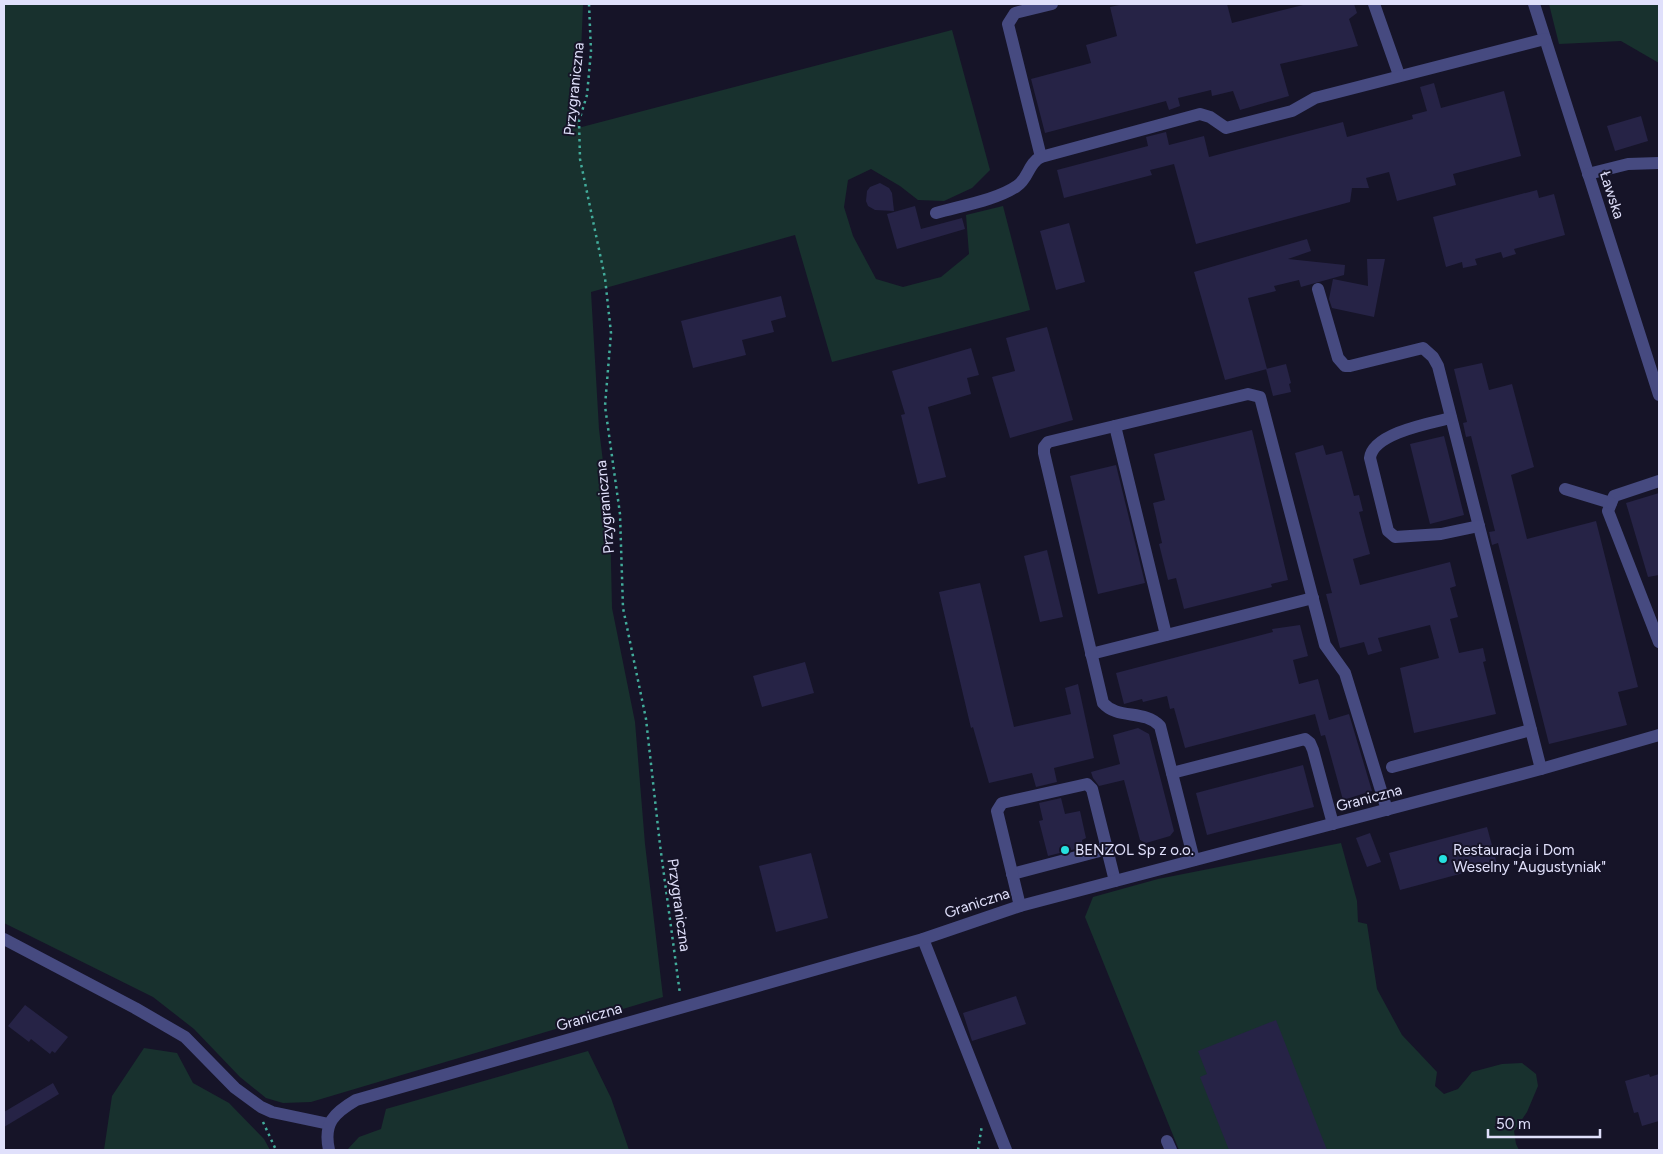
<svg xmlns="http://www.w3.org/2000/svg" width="1663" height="1154" viewBox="0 0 1663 1154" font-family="Figtree,sans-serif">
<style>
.green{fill:#18312e}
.building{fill:#262346}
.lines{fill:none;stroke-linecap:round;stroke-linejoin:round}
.path{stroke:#42ac9b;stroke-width:2.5;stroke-dasharray:2.5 4;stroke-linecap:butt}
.minor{stroke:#464a80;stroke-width:12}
.poi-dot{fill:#26e0df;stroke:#161428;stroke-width:2}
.labels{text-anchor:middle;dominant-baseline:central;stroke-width:4;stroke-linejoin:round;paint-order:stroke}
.street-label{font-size:15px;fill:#e0e0fb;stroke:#161428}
.poi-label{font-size:15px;fill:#e0e0fb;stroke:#161428;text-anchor:start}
</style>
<rect width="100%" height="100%" fill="#161428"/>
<!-- green -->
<g class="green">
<path d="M4,4H583L578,128L952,30L990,170L972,188L944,201L918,200L900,186L871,169L848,180L844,207L853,236L876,279L903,287L941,277L969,254L966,215L1003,206L1030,310L832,362L795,235L591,292L599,429L610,519L612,608L635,722L645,844L663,997L311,1102L283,1103L266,1098L240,1077L194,1029L153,997L4,923Z"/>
<path d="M1549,4H1659V63L1621,41L1559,44Z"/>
<path d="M1341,843L1357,901L1358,922L1367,924L1377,989L1402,1035L1437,1072L1435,1086L1444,1094L1458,1089L1472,1072L1502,1064L1522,1063L1536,1074L1538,1086L1527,1112L1514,1131L1516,1144L1519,1150H1179L1085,917L1093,897L1158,879Z"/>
<path d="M144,1048L177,1053L193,1083L229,1103L264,1139L270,1150H104L112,1096Z"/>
<path d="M588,1051L611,1098L629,1150H347L359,1137L381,1129L386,1109Z"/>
</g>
<!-- building -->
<g class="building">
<path d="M1124,4H1227L1232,23L1307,4H1354L1357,13L1349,19L1358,46L1280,64L1289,96L1240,110L1233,91L1212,96L1211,90L1178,98L1180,106L1169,110L1166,101L1045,133L1031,79L1091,63L1086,45L1117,36L1110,7Z"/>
<path d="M1434,83L1441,108L1504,91L1521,156L1453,174L1456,185L1397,201L1389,172L1366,178L1369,188H1352L1350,202L1196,244L1174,164L1150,170L1152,175L1064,198L1057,170L1148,146L1146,137L1166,132L1169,145L1204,136L1209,157L1343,122L1347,137L1413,119L1412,115L1427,111L1420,87Z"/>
<path d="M1641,116L1648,141L1615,151L1607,126Z"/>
<path d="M880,183L889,188L892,193L894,211L875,210L868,206L866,201L867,191L870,187Z"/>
<path d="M1537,190L1539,198L1554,194L1565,235L1514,249L1516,254L1503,258L1501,252L1475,259L1477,265L1463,268L1462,262L1446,267L1433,217Z"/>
<path d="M915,206L921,229L962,218L965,229L897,249L887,214Z"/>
<path d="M1069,223L1085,282L1056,290L1040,231Z"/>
<path d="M1307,239L1311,251L1288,259L1345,265L1344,275L1301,287L1299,280L1274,286L1276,291L1248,298L1267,369L1225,380L1194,272Z"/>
<path d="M1367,259H1385L1374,317L1332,308L1329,299L1333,279L1368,286Z"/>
<path d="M781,296L786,317L771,321L774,332L742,340L746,355L693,368L681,321Z"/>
<path d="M1047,327L1073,420L1010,438L992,377L1015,371L1006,338Z"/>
<path d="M971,348L979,375L967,378L971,394L928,407L946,477L918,484L901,415L905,414L892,371Z"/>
<path d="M1482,363L1489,390L1512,384L1534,467L1511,475L1527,539L1596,521L1638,687L1618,692L1627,725L1549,744L1498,543L1492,545L1489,532L1495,531L1471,436L1466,437L1463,423L1467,422L1454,369Z"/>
<path d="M1286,364L1291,383L1289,384L1291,392L1273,396L1266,369Z"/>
<path d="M1252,430L1288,580L1271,584L1272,587L1184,609L1176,578L1168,580L1159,544L1162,543L1153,503L1165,500L1154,454Z"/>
<path d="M1444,436L1464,515L1430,524L1410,444Z"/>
<path d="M1323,445L1326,455L1342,451L1354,496L1359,495L1363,511L1359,512L1370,554L1353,559L1360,585L1450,562L1456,586L1450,588L1458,617L1450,619L1459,653L1483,648L1486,661L1483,662L1496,714L1414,733L1400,668L1439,658L1430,625L1378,638L1382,651L1368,655L1364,642L1340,648L1326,594L1332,593L1295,453Z"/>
<path d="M1116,465L1145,583L1098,594L1070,476Z"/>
<path d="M1659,493V575L1648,577L1626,503Z"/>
<path d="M1047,550L1063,617L1040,622L1024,556Z"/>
<path d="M980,583L1014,727L1071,714L1065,688L1078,684L1094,758L1054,768L1057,782L1036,787L1032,773L989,783L973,727L971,728L939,592Z"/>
<path d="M1300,625L1308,656L1293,660L1299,684L1318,679L1329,720L1349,714L1372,791L1343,800L1325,735L1321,736L1315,714L1185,748L1174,708L1170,709L1167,696L1143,702L1142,699L1124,704L1116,673L1273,632L1272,629Z"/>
<path d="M805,662L814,693L762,707L753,676Z"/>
<path d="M1138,728L1149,734L1174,831L1170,836L1146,843L1140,840L1124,780L1099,786L1093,778L1091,772L1120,764L1113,735Z"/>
<path d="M1303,765L1314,807L1207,835L1196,793Z"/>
<path d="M1061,798L1065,814L1080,811L1086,838L1082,840L1083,847L1048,856L1039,821L1043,820L1039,803Z"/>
<path d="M1487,827L1497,864L1400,890L1389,853Z"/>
<path d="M1370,833L1381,862L1367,867L1356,838Z"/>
<path d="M811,853L828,918L776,932L759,866Z"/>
<path d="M1016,996L1026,1024L972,1041L963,1013Z"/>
<path d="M25,1005L68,1037L55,1053L52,1051L50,1054L31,1039L29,1042L8,1026Z"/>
<path d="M1276,1020L1285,1043L1327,1150H1229L1200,1077L1207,1074L1198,1051Z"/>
<path d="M1649,1074L1650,1077L1659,1074V1121L1642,1126L1638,1112L1634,1113L1625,1081Z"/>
<path d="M53,1083L59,1094L4,1127V1112Z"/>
</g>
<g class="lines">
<!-- path -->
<g class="path">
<path d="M589,4L591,51L587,95L579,121L580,159L605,278L611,333L605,406L620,514L623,608L646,719L660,845L680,994"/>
<path d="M263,1122L276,1150"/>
<path d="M978,1150L982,1125"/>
</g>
<!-- minor -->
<g class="minor">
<path d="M1374,4L1399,75"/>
<path d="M1534,4L1659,395"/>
<path d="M1041,157L1008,24L1015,13L1052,4"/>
<path d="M1588,174L1628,164L1659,163"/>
<path d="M936,213C960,206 997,200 1017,186C1029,178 1028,163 1041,157L1200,114L1210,117L1226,128L1292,111L1315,98L1545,39"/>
<path d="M1318,289L1338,358L1345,366H1350L1423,348L1433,357L1438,366L1541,769"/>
<path d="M1451,418C1431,423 1373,433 1370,458L1388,531L1395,537L1441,534L1479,526"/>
<path d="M1115,426L1166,635"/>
<path d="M1659,481L1614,496L1608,511L1659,642"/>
<path d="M1565,489L1611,503"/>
<path d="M1091,654L1313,598"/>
<path d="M1392,767L1531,730"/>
<path d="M1172,773L1305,739L1310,743L1313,750L1333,824"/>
<path d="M1194,860L1160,726C1144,709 1118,720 1103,703L1044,453V447L1048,442L1248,394L1260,397L1325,645L1345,673L1387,810"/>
<path d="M1012,874L1107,849"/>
<path d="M1020,906L997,811L1002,803L1087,784L1092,789L1115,881"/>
<path d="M4,939L135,1008L185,1037L235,1088L261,1107L272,1112L329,1124"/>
<path d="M923,939L1006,1150"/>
<path d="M1167,1141L1171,1150"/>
<path d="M329,1150C323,1123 334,1113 356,1100L923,939L1020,906L1541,769L1659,735"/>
</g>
</g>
<!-- markers -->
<g class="poi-dot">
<circle cx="1065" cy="850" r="5"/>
<circle cx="1443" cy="859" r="5"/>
</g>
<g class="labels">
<!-- street labels -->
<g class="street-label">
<text transform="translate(574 89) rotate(-84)">Przygraniczna</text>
<text transform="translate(1612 195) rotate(72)">Ławska</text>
<text transform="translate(605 507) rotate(-95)">Przygraniczna</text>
<text transform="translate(1369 798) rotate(-15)">Graniczna</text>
<text transform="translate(977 903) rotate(-18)">Graniczna</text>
<text transform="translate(679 905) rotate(82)">Przygraniczna</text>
<text transform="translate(589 1017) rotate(-16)">Graniczna</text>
</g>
<!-- poi labels -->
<g class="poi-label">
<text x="1075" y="850">BENZOL Sp z o.o.</text>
<text x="1453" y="850">Restauracja i Dom<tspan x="1453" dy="17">Weselny "Augustyniak"</tspan></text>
</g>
</g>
<!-- border -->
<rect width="1663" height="1154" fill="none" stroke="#e0e0fb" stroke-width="10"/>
<!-- scale -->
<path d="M1488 1129v8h112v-8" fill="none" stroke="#e0e0fb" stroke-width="2.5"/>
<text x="1496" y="1129" font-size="15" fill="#e0e0fb" stroke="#161428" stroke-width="4" paint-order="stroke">50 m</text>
</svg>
